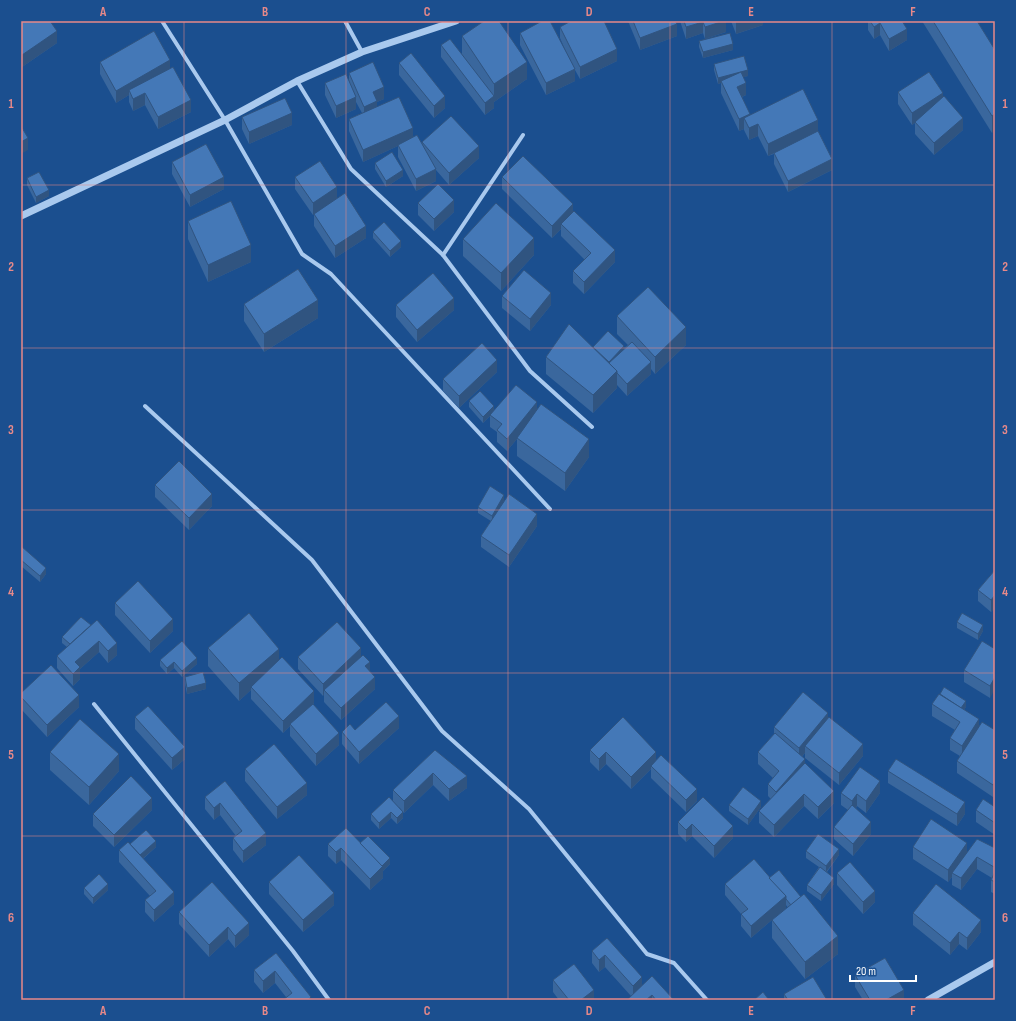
<svg xmlns="http://www.w3.org/2000/svg" width="1016" height="1021" viewBox="0 0 1016 1021" font-family="'Sofia Sans Condensed',sans-serif">
<style>
.lines{fill:none;stroke-linecap:round;stroke-linejoin:round}
.minor{stroke:#a9c9ee;stroke-width:4}
.tertiary{stroke:#a9c9ee;stroke-width:7}
.wall{fill:#3a679d;fill-rule:evenodd}
.shaded-wall{fill:#305480}
.building{fill:#4478b7;stroke:#305480}
.grid{fill:none;stroke:#e88989;stroke-width:1;stroke-opacity:0.55}
.neatline{fill:none;stroke:#e88989;stroke-width:1.5}
.grid-label{font-size:13px;text-anchor:middle;font-weight:bold;fill:#e88989}
</style>
<rect width="100%" height="100%" fill="#1b4f8f"/>
<g class="lines">
<!-- minor -->
<g class="minor">
<path d="M162,21L225,120L302,254L331,274L550,509"/>
<path d="M345,21L362,52"/>
<path d="M297,81L351,169L443,255L530,371L592,427"/>
<path d="M443,255L523,135"/>
<path d="M145,406L312,560L442,731L529,809L647,954L674,963L707,1000"/>
<path d="M94,704L293,951L329,1000"/>
</g>
<!-- tertiary -->
<g class="tertiary">
<path d="M21,216L225,120L297,81L362,52L456,21"/>
<path d="M928,1000L995,962"/>
</g>
</g>
<!-- wall -->
<g class="wall">
<path d="M21,21L57,43L22,67L21,66Z"/>
<path d="M628,21H675L677,36L640,50Z"/>
<path d="M680,21H726V32L705,39L703,33L686,39Z"/>
<path d="M731,21H763V25L736,34Z"/>
<path d="M868,21H902L907,40L889,51L880,35L874,39L868,30Z"/>
<path d="M922,21H977L995,50L992,133Z"/>
<path d="M560,27L617,61L580,79L575,70V81L546,95L520,45V33L566,52L560,38Z"/>
<path d="M462,36L527,79L494,102V100V108L485,115L441,57V45L462,54Z"/>
<path d="M699,41L733,50L703,58L699,47Z"/>
<path d="M100,62L170,68L191,112L158,129L145,105L133,111L129,102V95L116,103L100,74Z"/>
<path d="M399,63L445,108L434,118L399,75Z"/>
<path d="M714,64L748,76L743,77L746,95L742,97L750,115L818,131L832,170L788,192L774,164V154L768,156L758,136L749,140L744,130V129L739,131L721,93V83L718,84L714,70Z"/>
<path d="M349,73L384,99L377,102V107L413,137L422,143L479,158L449,185L436,170V181L416,191L398,157V146L363,162L349,131V119L362,113L356,102V109L336,118L325,95V83L349,81Z"/>
<path d="M898,92L943,97L963,130L934,155L915,134V123L912,125L898,104Z"/>
<path d="M242,117L292,125L249,144L242,129Z"/>
<path d="M172,162L224,189L190,207L172,174Z"/>
<path d="M375,163L403,176L386,187L375,169Z"/>
<path d="M295,177L337,198L366,238L335,258L314,226V214L313,215L295,189Z"/>
<path d="M502,177L573,212L615,262L584,294L573,283V271L585,260L561,236V229L552,238L502,189Z"/>
<path d="M27,178L49,196L36,203L27,185Z"/>
<path d="M418,203L454,212L434,231L418,215Z"/>
<path d="M188,221L251,262L208,282L188,239Z"/>
<path d="M373,232L401,247L390,257L373,238Z"/>
<path d="M463,239L534,255L501,291L463,256Z"/>
<path d="M502,296L551,305L530,331L502,308Z"/>
<path d="M244,304L318,318L264,352L244,321Z"/>
<path d="M396,305L454,310L417,342L396,317Z"/>
<path d="M617,316L686,345L655,374L651,369V374L627,396L617,385V388L593,413L546,374V357L593,347L624,348L628,345L617,334Z"/>
<path d="M497,372L459,408L443,391V379Z"/>
<path d="M469,401L494,410H537L589,457L565,491L517,456V439L507,451L497,442V432L490,427V416L483,423L469,407Z"/>
<path d="M155,485L212,506L189,530L155,497Z"/>
<path d="M504,501L501,506L537,526L509,567L481,547V536L491,521L478,513V507Z"/>
<path d="M21,546L46,574L40,582L21,566Z"/>
<path d="M995,570V607L991,612L978,601V590Z"/>
<path d="M115,603L173,631L150,653L115,615Z"/>
<path d="M81,617L117,655L108,663L99,652L80,669V679L73,686L57,668V656L67,647L62,643V637Z"/>
<path d="M957,622L983,631L978,640L957,628Z"/>
<path d="M208,648L279,661L314,703L313,704L339,745L316,766L290,736V726L283,733L251,699V690L239,701L208,666Z"/>
<path d="M995,649L990,698L964,682V670Z"/>
<path d="M298,657H361L370,671L375,689L341,720L324,702V694L323,696L298,669Z"/>
<path d="M160,660L197,664L182,677L174,668L167,674L160,666Z"/>
<path d="M185,677L206,689L187,694L185,683Z"/>
<path d="M21,693L79,707L47,737L21,709Z"/>
<path d="M932,704L966,707L964,709L979,726L995,730V794L993,797L957,773V761L960,756L950,750V738L955,730L932,716Z"/>
<path d="M135,717L185,759L172,770L135,729Z"/>
<path d="M828,717L863,756L839,785L805,758V753L802,757L805,764L834,803L818,819L804,806L774,837L759,823V811L771,799L768,796V784L773,778L758,764V752L774,734V727Z"/>
<path d="M399,728L359,764L342,744V732L355,730Z"/>
<path d="M435,750L467,788L449,801L433,785L404,813L399,807L403,818L397,824L391,818L379,829L371,820V814L393,802V790Z"/>
<path d="M590,750L656,760L697,801L686,812L651,778V769L631,789L606,764L599,771L590,762Z"/>
<path d="M50,752L119,771L89,805L50,770Z"/>
<path d="M245,769L307,795L277,819L245,781Z"/>
<path d="M888,771L965,814L957,826L888,783Z"/>
<path d="M225,781L266,845L243,863L233,850V838L236,836L220,815L214,820L205,809V797Z"/>
<path d="M841,793H880L866,813L857,806L856,808L871,834L853,856L834,839V827L848,810L841,805Z"/>
<path d="M703,797L733,838L714,858L692,836L686,842L678,834V822Z"/>
<path d="M729,805L761,807L748,825L729,811Z"/>
<path d="M995,807V835L976,822V810Z"/>
<path d="M152,810L114,847L93,826V814Z"/>
<path d="M360,843L390,864L383,871V878L370,890L341,860L336,864L328,856V844Z"/>
<path d="M130,844L156,847L143,859L174,904L154,922L145,912V900L150,896L119,862V850Z"/>
<path d="M913,847L967,852L995,848V894L991,892V880L992,878L977,869L961,890L952,885V877L948,882L913,859Z"/>
<path d="M806,851L839,855L827,872L834,884L821,901L807,891V885L819,867L806,858Z"/>
<path d="M837,873L875,902L863,914L837,885Z"/>
<path d="M769,878L838,954L805,979L772,938V920L751,938L741,926V914L725,895V884ZM786,905L788,908L773,919L786,908Z"/>
<path d="M212,882L249,935L235,948L228,939L209,957L179,924V912Z"/>
<path d="M269,882L334,905L303,932L269,894Z"/>
<path d="M84,888L108,890L93,904L84,894Z"/>
<path d="M913,913L981,932L967,950L959,944L950,955L913,925Z"/>
<path d="M607,938L642,985L674,1000H627L631,996L605,967L599,972L592,963V951Z"/>
<path d="M276,953L311,1000L286,997L275,983L263,993L254,982V970Z"/>
<path d="M855,975L904,1000H863L855,987Z"/>
<path d="M553,980L594,1000H559L553,992Z"/>
<path d="M784,994L827,1000H784Z"/>
</g>
<!-- shaded-wall -->
<g class="shaded-wall">
<path d="M724,21H726V32L705,39V27Z"/>
<path d="M739,21H763V25L736,34V22Z"/>
<path d="M703,22V33L686,39V27Z"/>
<path d="M880,23V35L874,39V27Z"/>
<path d="M677,24V36L640,50V38Z"/>
<path d="M907,29V40L889,51V39Z"/>
<path d="M57,31V43L22,67V55Z"/>
<path d="M733,44V50L703,58V52Z"/>
<path d="M617,49V61L580,79V67Z"/>
<path d="M170,60V72L129,90V95L116,103V91Z"/>
<path d="M527,62V79L494,102V84Z"/>
<path d="M575,69V81L546,95V83Z"/>
<path d="M748,70V76L722,83L721,81V83L718,84V78Z"/>
<path d="M746,83V95L737,99V87Z"/>
<path d="M384,87V99L377,102V113L364,119V107L373,92Z"/>
<path d="M145,93V105L133,111V99Z"/>
<path d="M943,93V105L915,122V123L912,125V113Z"/>
<path d="M445,96V108L434,118V106Z"/>
<path d="M494,96V108L485,115V103Z"/>
<path d="M356,97V109L336,118V106Z"/>
<path d="M191,100V112L158,129V117Z"/>
<path d="M292,113V125L249,144V132Z"/>
<path d="M750,114V126L744,118V129L739,131V119Z"/>
<path d="M995,114V131L992,133V116Z"/>
<path d="M963,118V130L934,155V143Z"/>
<path d="M818,120V132L768,156V144Z"/>
<path d="M758,124V136L749,140V128Z"/>
<path d="M413,128V140L398,145V146L363,162V150Z"/>
<path d="M28,138V150L21,154V142Z"/>
<path d="M479,146V158L449,185V173Z"/>
<path d="M832,159V170L788,192V181Z"/>
<path d="M436,169V181L416,191V179Z"/>
<path d="M403,170V176L386,187V181Z"/>
<path d="M224,177V189L190,207V195Z"/>
<path d="M337,187V199L313,215V203Z"/>
<path d="M49,190V196L36,203V197Z"/>
<path d="M454,200V212L434,231V219Z"/>
<path d="M573,204V216L561,224V229L552,238V226Z"/>
<path d="M366,226V238L335,258V246Z"/>
<path d="M534,238V255L501,291V273Z"/>
<path d="M401,241V247L390,257V251Z"/>
<path d="M251,245V262L208,282V265Z"/>
<path d="M615,250V262L584,294V282Z"/>
<path d="M551,293V305L530,331V319Z"/>
<path d="M454,298V310L417,342V330Z"/>
<path d="M318,300V318L264,352V334Z"/>
<path d="M686,327V345L655,374V357Z"/>
<path d="M624,346V352L609,362Z"/>
<path d="M497,360V372L459,408V396Z"/>
<path d="M651,362V374L627,396V384Z"/>
<path d="M617,371V388L593,413V395Z"/>
<path d="M537,402V414L517,438V439L507,451V439Z"/>
<path d="M494,406V412L483,423V417Z"/>
<path d="M589,439V457L565,491V473Z"/>
<path d="M212,494V506L189,530V518Z"/>
<path d="M504,495V501L492,522V516Z"/>
<path d="M537,514V526L509,567V555Z"/>
<path d="M46,568V574L40,582V576Z"/>
<path d="M995,595V607L991,612V600Z"/>
<path d="M173,619V631L150,653V641Z"/>
<path d="M983,625V631L978,640V634Z"/>
<path d="M99,641V652L80,669V679L73,686V674L75,662Z"/>
<path d="M117,643V655L108,663V651Z"/>
<path d="M361,648V660L324,690V694L323,696V684Z"/>
<path d="M279,649V666L251,687V690L239,701V683Z"/>
<path d="M197,658V664L182,677V671Z"/>
<path d="M174,662V668L167,674V668Z"/>
<path d="M370,662V674L365,666Z"/>
<path d="M375,677V689L341,720V708Z"/>
<path d="M995,677V689L990,698V686Z"/>
<path d="M206,683V689L187,694V688Z"/>
<path d="M314,691V703L291,725L290,724V726L283,733V721Z"/>
<path d="M79,695V707L47,737V725Z"/>
<path d="M966,701V707L960,716V710Z"/>
<path d="M828,713V725L805,746V753L799,760V748Z"/>
<path d="M399,716V728L359,764V752Z"/>
<path d="M979,719V731L962,758V746Z"/>
<path d="M339,733V745L316,766V754Z"/>
<path d="M863,744V756L839,785V773Z"/>
<path d="M185,747V759L172,770V758Z"/>
<path d="M606,752V764L599,771V759Z"/>
<path d="M656,752V764L651,766V769L631,789V777Z"/>
<path d="M119,754V771L89,805V787Z"/>
<path d="M805,759V771L776,804V792Z"/>
<path d="M433,773V785L404,813V801Z"/>
<path d="M467,776V788L449,801V789Z"/>
<path d="M880,781V793L866,813V801Z"/>
<path d="M995,782V794L993,797V785Z"/>
<path d="M307,783V795L277,819V807Z"/>
<path d="M697,789V801L686,812V800Z"/>
<path d="M834,791V803L818,819V807Z"/>
<path d="M804,794V806L774,837V825Z"/>
<path d="M857,794V806L852,813V801Z"/>
<path d="M152,798V810L114,847V835Z"/>
<path d="M761,801V807L748,825V819Z"/>
<path d="M965,802V814L957,826V814Z"/>
<path d="M220,803V815L214,820V808Z"/>
<path d="M391,812V818L379,829V823Z"/>
<path d="M403,812V818L397,824V818Z"/>
<path d="M871,822V834L853,856V844Z"/>
<path d="M692,824V836L686,842V830Z"/>
<path d="M733,826V838L714,858V846Z"/>
<path d="M266,833V845L243,863V851Z"/>
<path d="M156,841V847L139,862V856Z"/>
<path d="M967,843V854L952,873V877L948,882V870Z"/>
<path d="M341,848V860L336,864V852Z"/>
<path d="M839,849V855L826,872V866Z"/>
<path d="M977,857V869L961,890V878Z"/>
<path d="M390,858V864L383,871V878L370,890V879Z"/>
<path d="M834,878V884L821,901V895Z"/>
<path d="M108,884V890L93,904V898Z"/>
<path d="M875,891V902L863,914V902Z"/>
<path d="M174,892V904L154,922V910Z"/>
<path d="M334,893V905L303,932V920Z"/>
<path d="M786,896V908L751,938V926Z"/>
<path d="M981,920V932L967,950V938Z"/>
<path d="M249,923V935L235,948V936Z"/>
<path d="M228,927V939L209,957V945Z"/>
<path d="M959,932V944L950,955V943Z"/>
<path d="M838,936V954L805,979V962Z"/>
<path d="M605,955V967L599,972V960Z"/>
<path d="M275,971V983L263,993V981Z"/>
<path d="M642,977V989L633,998V986Z"/>
<path d="M594,990V1000H581Z"/>
<path d="M904,990V1000H886Z"/>
<path d="M652,995V1000H646Z"/>
</g>
<!-- building -->
<g class="building">
<path d="M21,21H50L57,31L22,55L21,54Z"/>
<path d="M484,21H499L527,62L494,84L462,36Z"/>
<path d="M542,21H550L575,69L546,83L520,33Z"/>
<path d="M571,21H604L617,49L580,67L560,27Z"/>
<path d="M633,21H675L677,24L640,38Z"/>
<path d="M684,21H724L705,27L703,22L686,27Z"/>
<path d="M870,21H902L907,29L889,39L880,23L874,27Z"/>
<path d="M933,21H977L995,50V114L992,116Z"/>
<path d="M154,31L170,60L116,91L100,62Z"/>
<path d="M730,33L733,44L703,52L699,41Z"/>
<path d="M450,39L494,96L485,103L441,45Z"/>
<path d="M411,53L445,96L434,106L399,63Z"/>
<path d="M744,56L748,70L718,78L714,64Z"/>
<path d="M373,62L384,87L373,92L377,101L364,107L349,73Z"/>
<path d="M173,67L191,100L158,117L145,93L133,99L129,90Z"/>
<path d="M741,72L746,83L737,87L750,114L739,119L721,81Z"/>
<path d="M929,72L943,93L912,113L898,92Z"/>
<path d="M346,74L356,97L336,106L325,83Z"/>
<path d="M803,89L818,120L768,144L758,124L749,128L744,118Z"/>
<path d="M944,96L963,118L934,143L915,122Z"/>
<path d="M399,97L413,128L363,150L349,119Z"/>
<path d="M285,98L292,113L249,132L242,117Z"/>
<path d="M451,116L479,146L449,173L422,142Z"/>
<path d="M21,126L28,138L21,142Z"/>
<path d="M818,131L832,159L788,181L774,153Z"/>
<path d="M417,135L436,169L416,179L398,145Z"/>
<path d="M206,144L224,177L190,195L172,162Z"/>
<path d="M392,152L403,170L386,181L375,163Z"/>
<path d="M523,156L573,204L552,226L502,177Z"/>
<path d="M320,161L337,187L313,203L295,177Z"/>
<path d="M39,172L49,190L36,197L27,178Z"/>
<path d="M438,184L454,200L434,219L418,203Z"/>
<path d="M345,193L366,226L335,246L314,214Z"/>
<path d="M231,201L251,245L208,265L188,221Z"/>
<path d="M496,203L534,238L501,273L463,239Z"/>
<path d="M574,211L615,250L584,282L573,271L591,253L561,224Z"/>
<path d="M384,222L401,241L390,251L373,232Z"/>
<path d="M298,269L318,300L264,334L244,304Z"/>
<path d="M524,270L551,293L530,319L502,296Z"/>
<path d="M433,273L454,298L417,330L396,305Z"/>
<path d="M648,287L686,327L655,357L617,316Z"/>
<path d="M569,324L617,371L593,395L546,357Z"/>
<path d="M608,331L624,346L609,362L593,347Z"/>
<path d="M632,342L651,362L627,384L617,373V371L609,363Z"/>
<path d="M482,343L497,360L459,396L443,379Z"/>
<path d="M516,385L537,402L507,439L497,430L502,424L490,415Z"/>
<path d="M480,391L494,406L483,417L469,401Z"/>
<path d="M541,404L589,439L565,473L517,438Z"/>
<path d="M179,461L212,494L189,518L155,485Z"/>
<path d="M490,486L504,495L492,516L478,507Z"/>
<path d="M509,494L537,514L509,555L481,536Z"/>
<path d="M21,546L46,568L40,576L21,560Z"/>
<path d="M995,570V595L991,600L978,590Z"/>
<path d="M138,581L173,619L150,641L115,603Z"/>
<path d="M249,613L279,649L239,683L208,648Z"/>
<path d="M962,613L983,625L978,634L957,622Z"/>
<path d="M81,617L91,625L70,644L62,637Z"/>
<path d="M97,620L117,643L108,651L99,641L75,662L80,667L73,674L57,656Z"/>
<path d="M337,622L361,648L323,684L298,657Z"/>
<path d="M182,641L197,658L182,671L174,662L167,668L160,660Z"/>
<path d="M982,641L995,649V677L990,686L964,670Z"/>
<path d="M363,655L370,662L365,666L375,677L341,708L324,690Z"/>
<path d="M282,657L314,691L283,721L251,687Z"/>
<path d="M51,665L79,695L47,725L21,697V693Z"/>
<path d="M203,672L206,683L187,688L185,677Z"/>
<path d="M944,687L966,701L961,708L940,694Z"/>
<path d="M803,692L828,713L799,748L774,727Z"/>
<path d="M939,694L979,719L962,746L950,738L960,722L932,704Z"/>
<path d="M386,702L399,716L359,752L342,732L350,724L355,730Z"/>
<path d="M313,704L339,733L316,754L290,724Z"/>
<path d="M148,706L185,747L172,758L135,717Z"/>
<path d="M623,717L656,752L631,777L606,752L599,759L590,750Z"/>
<path d="M829,717L863,744L839,773L805,746Z"/>
<path d="M80,719L119,754L89,787L50,752Z"/>
<path d="M982,722L995,730V782L993,785L957,761Z"/>
<path d="M775,733L805,759L776,792L768,784L779,771L758,752Z"/>
<path d="M274,744L307,783L277,807L245,769Z"/>
<path d="M435,750L467,776L449,789L433,773L404,801L393,790Z"/>
<path d="M661,755L697,789L686,800L651,766Z"/>
<path d="M896,759L965,802L957,814L888,771Z"/>
<path d="M805,763L834,791L818,807L804,794L774,825L759,811Z"/>
<path d="M860,767L880,781L866,801L857,794L852,801L841,793Z"/>
<path d="M131,776L152,798L114,835L93,814Z"/>
<path d="M225,781L266,833L243,851L233,838L242,831L220,803L214,808L205,797Z"/>
<path d="M743,787L761,801L748,819L729,805Z"/>
<path d="M389,797L403,812L397,818L391,812L379,823L371,814Z"/>
<path d="M703,797L733,826L714,846L692,824L686,830L678,822Z"/>
<path d="M983,799L995,807V823L976,810Z"/>
<path d="M852,805L871,822L853,844L834,827Z"/>
<path d="M931,819L967,843L948,870L913,847Z"/>
<path d="M346,828L383,866L370,879L341,848L336,852L328,844Z"/>
<path d="M146,830L156,841L140,855L130,844Z"/>
<path d="M818,834L839,849L826,866L806,851Z"/>
<path d="M368,836L390,858L382,866L360,843Z"/>
<path d="M977,839L995,848V865L994,867L977,857L961,878L952,873Z"/>
<path d="M128,842L174,892L154,910L145,900L156,891L119,850Z"/>
<path d="M299,855L334,893L303,920L269,882Z"/>
<path d="M754,859L786,896L751,926L741,914L748,909L725,884Z"/>
<path d="M850,862L875,891L863,902L837,873Z"/>
<path d="M820,867L834,878L821,895L807,885Z"/>
<path d="M779,870L801,897L791,905L786,899V896L769,878Z"/>
<path d="M995,872V882L991,880Z"/>
<path d="M99,874L108,884L93,898L84,888Z"/>
<path d="M212,882L249,923L235,936L228,927L209,945L179,912Z"/>
<path d="M936,884L981,920L967,938L959,932L950,943L913,913Z"/>
<path d="M804,894L838,936L805,962L772,920Z"/>
<path d="M607,938L642,977L633,986L605,955L599,960L592,951Z"/>
<path d="M276,953L311,997L308,1000H283L292,993L275,971L263,981L254,970Z"/>
<path d="M885,958L904,990L886,1000H870L855,975Z"/>
<path d="M574,964L594,990L581,1000H569L553,980Z"/>
<path d="M652,976L674,1000H656L652,995L646,1000H627Z"/>
<path d="M813,977L827,1000H788L784,994Z"/>
<path d="M763,992L769,1000H754Z"/>
</g>
<!-- grid -->
<path class="grid" d="M184,21V1000M346,21V1000M508,21V1000M670,21V1000M832,21V1000M21,185H995M21,348H995M21,510H995M21,673H995M21,836H995"/>
<!-- border -->
<rect width="1016" height="1021" fill="none" stroke="#1b4f8f" stroke-width="44"/>
<!-- scale -->
<path d="M850 975v6h66v-6" fill="none" stroke="#ffffff" stroke-width="2"/>
<text x="856" y="975" font-size="12" fill="#ffffff" stroke="#1b4f8f" stroke-width="3" paint-order="stroke">20 m</text>
<rect x="22" y="22" width="972" height="977" class="neatline"/>
<g class="grid-label">
<text x="103" y="16">A</text>
<text x="265" y="16">B</text>
<text x="427" y="16">C</text>
<text x="589" y="16">D</text>
<text x="751" y="16">E</text>
<text x="913" y="16">F</text>
<text x="11" y="108">1</text>
<text x="1005" y="108">1</text>
<text x="11" y="271">2</text>
<text x="1005" y="271">2</text>
<text x="11" y="434">3</text>
<text x="1005" y="434">3</text>
<text x="11" y="596">4</text>
<text x="1005" y="596">4</text>
<text x="11" y="759">5</text>
<text x="1005" y="759">5</text>
<text x="11" y="922">6</text>
<text x="1005" y="922">6</text>
<text x="103" y="1015">A</text>
<text x="265" y="1015">B</text>
<text x="427" y="1015">C</text>
<text x="589" y="1015">D</text>
<text x="751" y="1015">E</text>
<text x="913" y="1015">F</text>
</g>
</svg>
